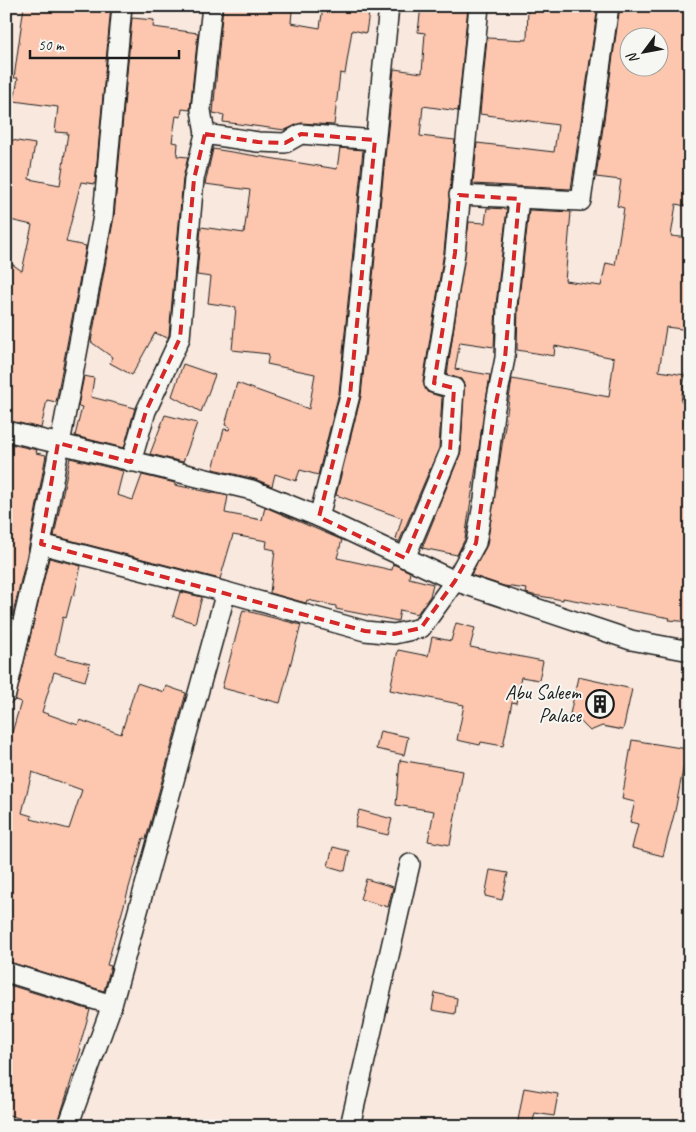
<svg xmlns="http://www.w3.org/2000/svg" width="696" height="1132" viewBox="0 0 696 1132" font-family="Caveat,sans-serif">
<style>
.building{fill:#fdc7af;stroke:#1c1c1c;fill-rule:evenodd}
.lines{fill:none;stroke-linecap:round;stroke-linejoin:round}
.street-casing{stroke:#1c1c1c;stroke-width:22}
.street{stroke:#f6f6f2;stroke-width:19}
.marked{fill:none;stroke:#d62828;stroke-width:4;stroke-dasharray:10 6;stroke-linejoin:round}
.labels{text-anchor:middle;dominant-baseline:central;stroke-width:4;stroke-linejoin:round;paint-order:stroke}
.poi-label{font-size:20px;fill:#1c1c1c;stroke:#f6f6f2;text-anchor:end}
</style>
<rect width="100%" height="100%" fill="#f8e8de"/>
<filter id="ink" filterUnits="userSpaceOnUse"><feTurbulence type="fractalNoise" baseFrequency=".02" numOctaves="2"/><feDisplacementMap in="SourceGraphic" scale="10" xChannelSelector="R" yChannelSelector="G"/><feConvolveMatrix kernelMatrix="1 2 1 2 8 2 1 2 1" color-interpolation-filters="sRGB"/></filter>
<g filter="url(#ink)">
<!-- building -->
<g class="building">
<path d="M24,6H111L95,184L81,182L66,242L86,246L56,402L47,400L41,428L6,420V260L22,271L32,225L6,219V139L35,144L29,179L60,185L68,133L55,132L58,107L14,101L18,78H14Z"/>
<path d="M223,6L292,11L291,23L320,28L323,6H370L366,33L352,30L345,74L340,73L334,125L301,123L285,130L223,122L224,115L213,113Z"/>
<path d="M421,6H468L458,111L423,106L420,136L455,140L444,252L423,382L427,392L442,397L439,448L399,542L396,539L402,518L336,495L361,396L394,69L422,73L425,33L418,32Z"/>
<path d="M528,6H598L571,189L473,184L477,143L554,152L558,125L480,114L487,38L527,40Z"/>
<path d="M620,6H690V207L676,204L671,236L690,238V330L666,327L659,371L685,375L681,402H687L684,424L690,426L685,451L690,452V514L686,538L690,539V622L669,620L670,618L563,598V600L533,595L526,593L527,589L504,586L471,575L487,545L512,379L609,397L614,358L555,346L554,356L517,350L518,307L529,210L571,212L565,281L601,286L606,263L615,265L624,208L617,206L621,180L596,177ZM628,38H658V68H628Z"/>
<path d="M132,18L154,20L153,27L198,33L190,110L182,109L181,117L176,116L172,142L178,143L177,156L188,157L183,178L169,335L168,338L155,333L132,375L110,363L112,357L91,342L114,217Z"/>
<path d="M340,148L363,150L339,393L318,475L300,470L296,481L275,474L272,486L255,479L213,469L224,429L229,430L230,427L225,425L237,383L309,409L315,374L267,364L269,354L232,350L236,307L208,303L211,277L197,275L201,227L244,233L250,190L205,184L213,149L337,169Z"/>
<path d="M487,208L507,209L496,305L494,347L460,342L455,369L490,375L465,539L457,555L422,548L461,452L464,384L461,379L447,375L469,222L485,223Z"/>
<path d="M183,364L215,375L201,412L172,396Z"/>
<path d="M84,376L94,378L91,397L135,408L124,448L75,436L82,407L78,406Z"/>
<path d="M165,415L197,423L183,462L150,454Z"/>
<path d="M6,443L37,450L36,453L46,455L30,542L6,643Z"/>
<path d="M70,458L123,471L117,495L133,500L142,475L175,483V485L228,496L225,513L262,520L265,507L342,540L337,558L392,570L393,564L410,572L409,578L433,584L430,596L417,614L400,610L398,621L336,609V606L307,600L306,603L270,593L275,550L266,548L267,541L233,535L220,579L54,536Z"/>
<path d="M49,558L81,566L74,596L72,595L66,618L63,617L55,655L90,664L85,681L54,672L42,712L78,725L80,720L121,734L137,683L164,692L166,686L186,693L146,839L143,838L107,965L111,966L104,991L6,961V753L21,702L15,700ZM32,772L82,790L69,829L31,819L32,816L22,813Z"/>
<path d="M180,592L202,597L195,623L173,616Z"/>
<path d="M243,610L301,625L280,703L222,688Z"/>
<path d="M456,623L475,628L470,647L543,661L539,680L521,677L516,703L512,702L503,746L481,742L480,745L457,740L464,705L390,690L398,650L428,656L432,637L451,641Z"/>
<path d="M578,677L632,689L623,730L602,726L590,731L580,721L569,719Z"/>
<path d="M380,731L408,737L404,755L376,749Z"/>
<path d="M632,740L687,749L675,811L663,856L632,848L638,824L630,822L635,802L622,799Z"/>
<path d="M400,760L463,771L450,845L428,841L434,811L396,805Z"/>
<path d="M359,810L392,819L388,835L355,827Z"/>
<path d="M333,847L349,851L345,871L328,866Z"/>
<path d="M490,870L508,873L502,900L485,896Z"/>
<path d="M366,879L393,887L388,907L360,899Z"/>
<path d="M6,984L90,1010L79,1048L81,1049L57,1126H43L6,1114Z"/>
<path d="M435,993L457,998L455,1014L432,1010Z"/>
<path d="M524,1088L558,1094L554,1116L535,1113L532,1126H517Z"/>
</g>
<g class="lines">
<defs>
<g id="street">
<path d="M205,134L201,110L212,6"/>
<path d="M459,195L581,201L609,6"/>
<path d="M6,431L252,490L319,517L455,581L631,640L690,651"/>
<path d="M131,462L146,411L180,338L194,179L205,134L258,142L285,143L301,134L375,140"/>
<path d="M319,517L350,395L389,6"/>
<path d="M41,544L226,592"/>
<path d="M405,558L450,451L454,388L434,383L455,253L479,6"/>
<path d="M6,694L41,544L103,216L122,6"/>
<path d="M6,972L112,1005"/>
<path d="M68,1126L112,1005L226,592L365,631L394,634L421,628L455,581L476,543L484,499L494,413L505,358L507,306L519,199"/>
<path d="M350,1126L410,864"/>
</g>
</defs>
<!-- street casing -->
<use href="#street" class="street-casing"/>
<!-- street -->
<use href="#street" class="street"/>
</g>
</g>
<!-- marked area -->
<path class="marked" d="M205,134L258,142L285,143L301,134L375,140L350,395L319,517L405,558L450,451L454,388L434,383L455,253L459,195L519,199L505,358L494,413L476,543L455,581L421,628L394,634L365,631L41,544L58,443L131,462L146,411L180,338L194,179Z"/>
<!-- icons -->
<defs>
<symbol id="building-ring" viewBox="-11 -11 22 22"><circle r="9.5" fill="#f6f6f2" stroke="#1c1c1c" stroke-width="1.5"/><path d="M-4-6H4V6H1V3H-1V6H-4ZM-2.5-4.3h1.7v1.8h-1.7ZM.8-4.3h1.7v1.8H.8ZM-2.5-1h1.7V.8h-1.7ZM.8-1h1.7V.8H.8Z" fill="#1c1c1c"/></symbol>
</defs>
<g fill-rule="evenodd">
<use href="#building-ring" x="584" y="688" width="32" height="32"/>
</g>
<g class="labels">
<!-- poi labels -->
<g class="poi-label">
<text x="581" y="692">Abu Saleem<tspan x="581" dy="23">Palace</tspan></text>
</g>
</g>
<!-- margin -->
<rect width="696" height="1132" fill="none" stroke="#f6f6f2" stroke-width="25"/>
<rect x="12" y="12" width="671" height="1107" fill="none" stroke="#1c1c1c" stroke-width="2" filter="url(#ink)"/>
<!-- north arrow -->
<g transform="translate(644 52) rotate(238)"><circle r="24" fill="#f6f6f2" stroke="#9f9f9c"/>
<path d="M0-4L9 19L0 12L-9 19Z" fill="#1c1c1c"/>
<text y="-8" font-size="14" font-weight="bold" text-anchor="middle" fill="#1c1c1c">N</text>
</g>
<!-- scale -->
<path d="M30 50v8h149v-8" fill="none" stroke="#1c1c1c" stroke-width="2.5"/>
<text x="38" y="50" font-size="15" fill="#1c1c1c" stroke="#f6f6f2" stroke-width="4" paint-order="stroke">50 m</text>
</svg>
